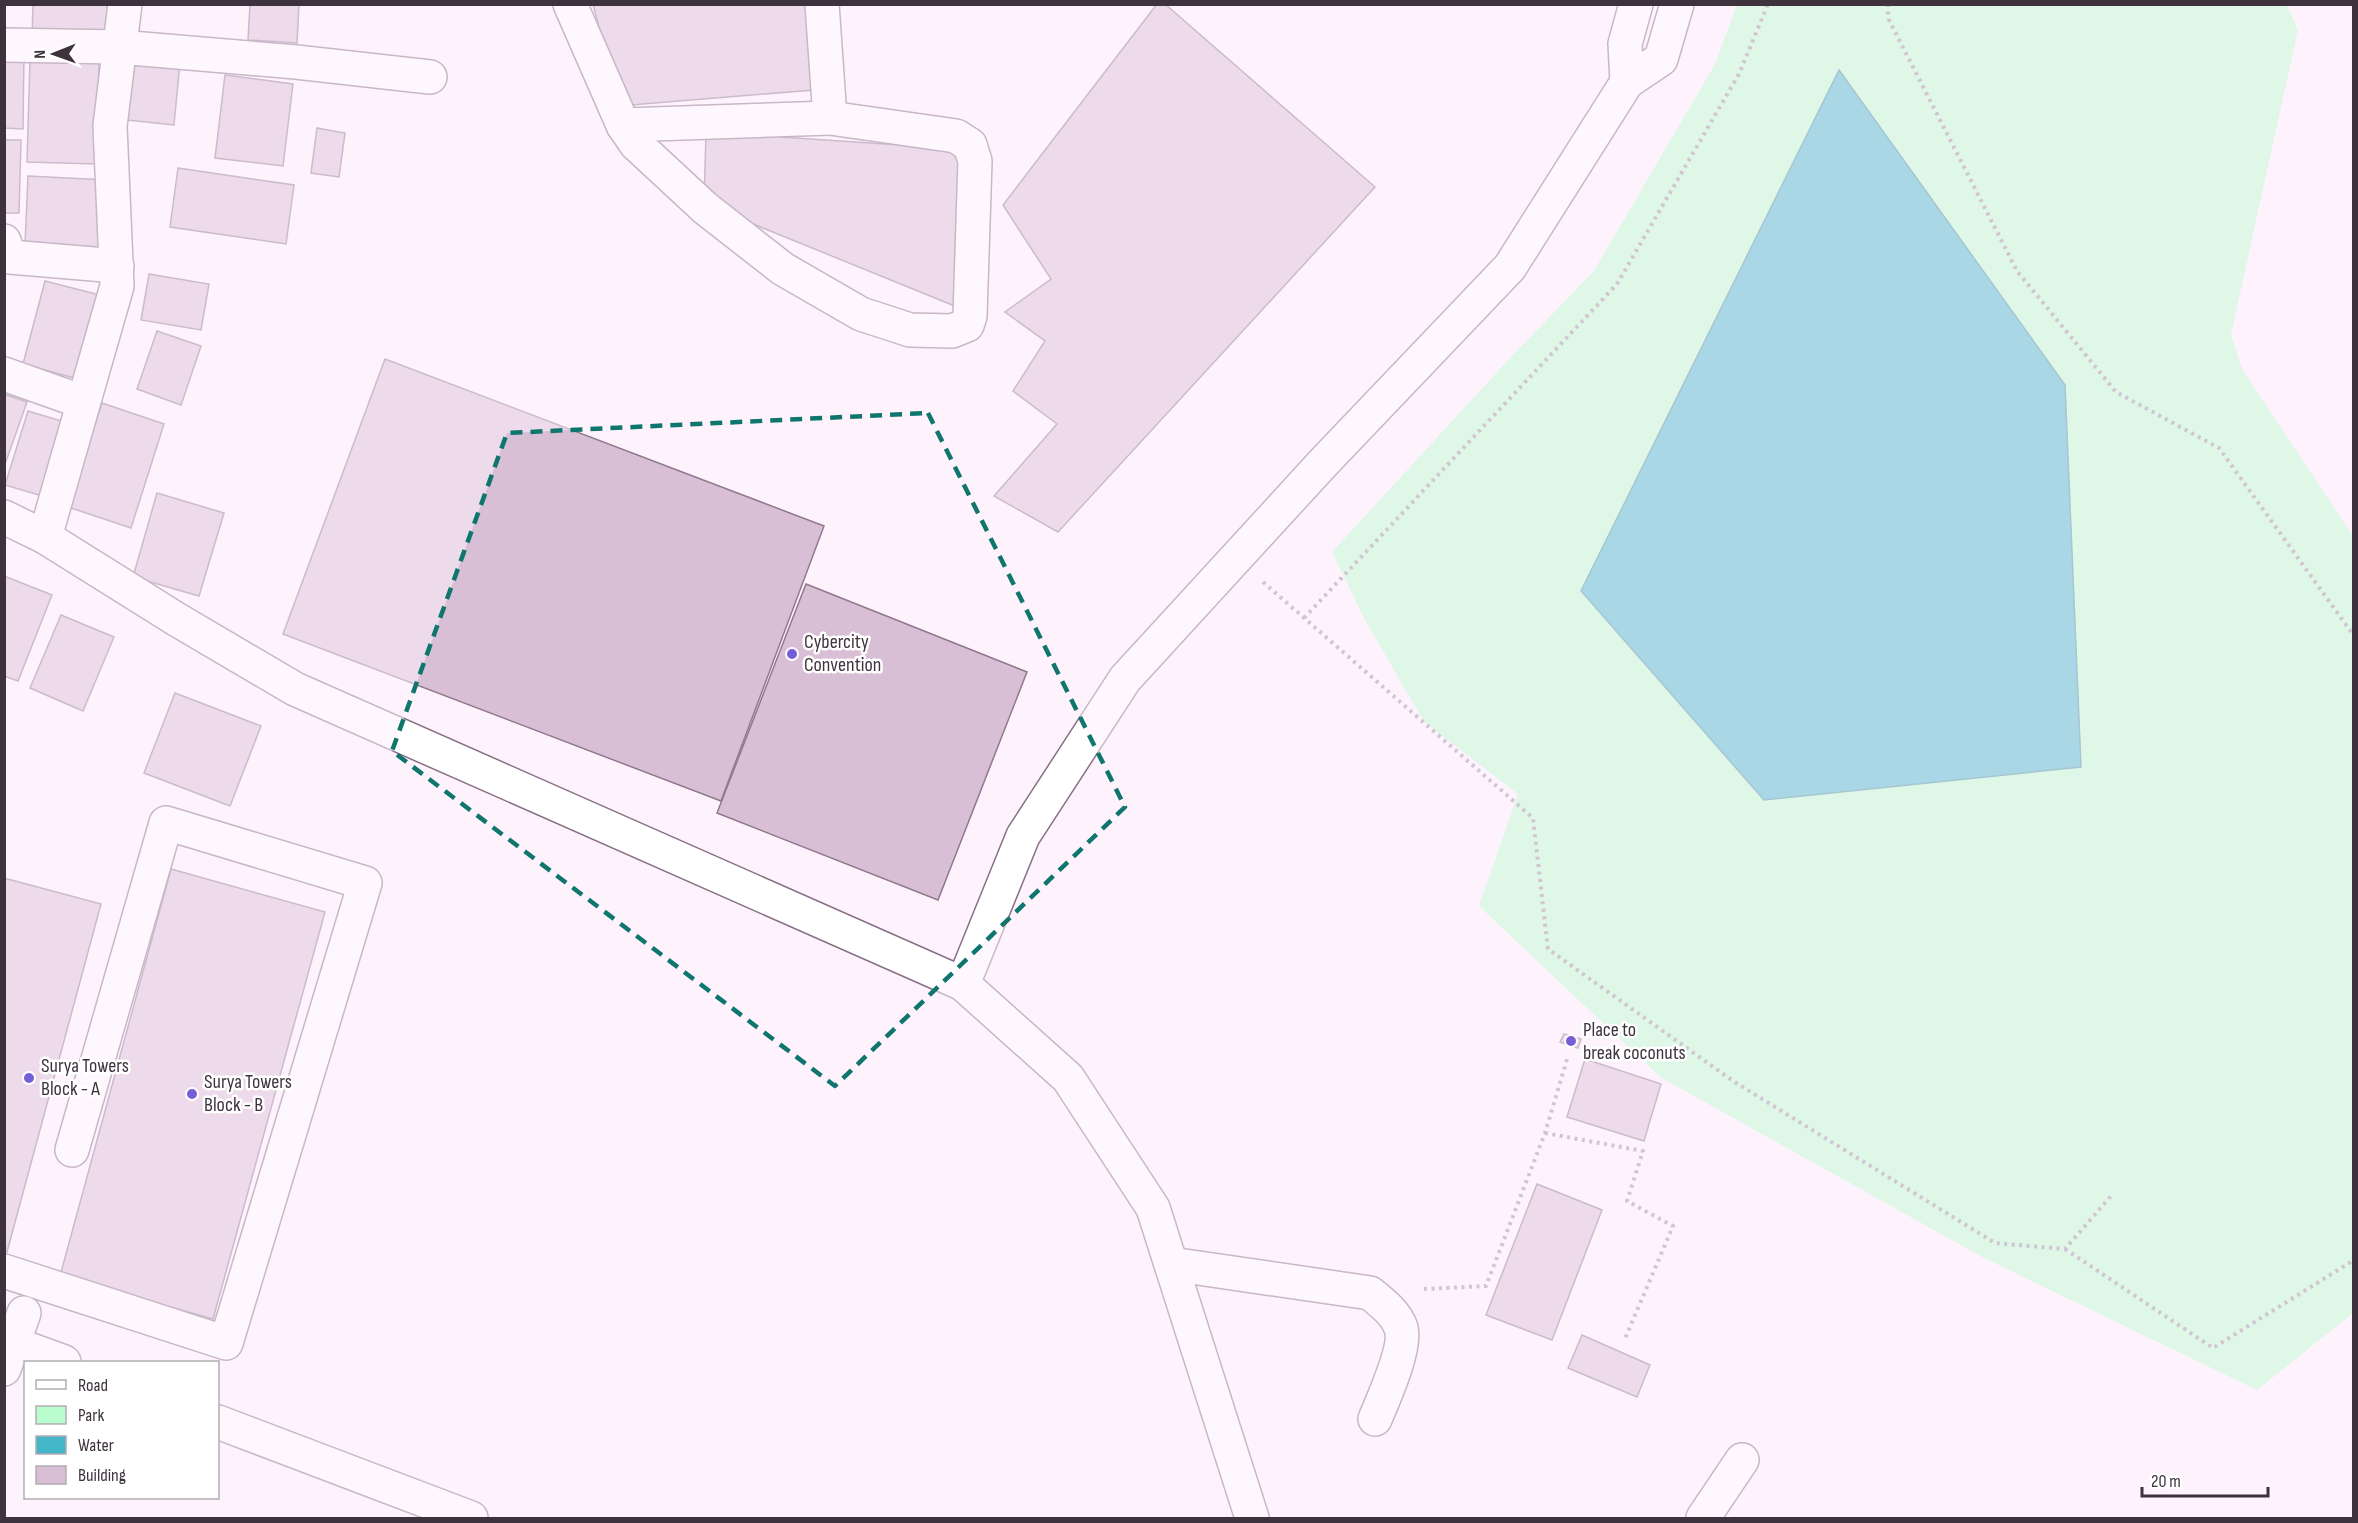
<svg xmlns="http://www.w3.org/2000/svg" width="2358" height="1523" viewBox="0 0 2358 1523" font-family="'Sofia Sans Condensed',sans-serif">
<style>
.green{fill:#b9fccd}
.water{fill:#43b7c8;stroke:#428f9e;stroke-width:1.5}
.building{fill:#d9bfd6;stroke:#90788d;stroke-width:1.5}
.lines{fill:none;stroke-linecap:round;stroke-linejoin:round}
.minor-casing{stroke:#877085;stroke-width:36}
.path{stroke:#9a8f99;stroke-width:4;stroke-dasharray:3 4.5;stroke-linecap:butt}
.minor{stroke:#fff;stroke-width:33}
.marked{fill:none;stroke:#0f766e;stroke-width:4.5;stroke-dasharray:12 8;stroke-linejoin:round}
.poi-dot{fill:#755fd9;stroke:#fff;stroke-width:2}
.labels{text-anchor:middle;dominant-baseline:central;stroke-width:5;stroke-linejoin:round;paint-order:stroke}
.poi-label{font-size:20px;fill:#3e333d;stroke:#fff;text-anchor:start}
</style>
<rect width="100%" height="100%" fill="#fef3fd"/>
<!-- green -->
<path class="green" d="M1737,5H2287L2298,30L2231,334L2242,369L2353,536V1313L2257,1390L1984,1258L1660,1077L1479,906L1518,794L1424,722L1364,618L1332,552L1511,357L1594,271L1715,64Z"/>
<!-- water -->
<path class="water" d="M1839,70L2065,385L2081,767L1764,800L1581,591Z"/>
<!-- building -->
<g class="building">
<path d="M33,4H118L117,42L32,39Z"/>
<path d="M250,4H299L297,43L248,40Z"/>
<path d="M593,4H811L814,90L619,106Z"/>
<path d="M1157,4H1165L1375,187L1058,532L994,496L1057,424L1013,391L1045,341L1005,312L1051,279L1003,205Z"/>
<path d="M4,54H24L23,129L4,128Z"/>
<path d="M125,57L180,62L174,125L118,119Z"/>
<path d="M30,60L99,62L96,164L27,162Z"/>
<path d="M225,75L293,84L283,166L215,158Z"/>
<path d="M317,128L345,133L339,177L311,173Z"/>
<path d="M706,132L960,149L967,311L704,204Z"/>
<path d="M4,140H21L19,213H4Z"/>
<path d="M178,168L294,185L286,244L170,227Z"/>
<path d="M28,176L107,180L102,249L25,245Z"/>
<path d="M149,274L209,284L201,330L141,320Z"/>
<path d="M45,281L100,295L78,379L23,364Z"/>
<path d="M157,331L201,346L181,405L137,389Z"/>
<path d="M385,359L824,526L721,801L283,634Z"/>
<path d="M4,394L27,402L4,467Z"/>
<path d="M102,403L164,424L131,528L68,507Z"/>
<path d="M28,411L68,423L46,497L5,485Z"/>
<path d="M157,493L224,513L199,596L133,577Z"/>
<path d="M4,576L52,595L18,681L4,676Z"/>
<path d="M806,584L1027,672L938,900L717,813Z"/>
<path d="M61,615L114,637L83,711L30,688Z"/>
<path d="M175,693L261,726L230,806L144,773Z"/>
<path d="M171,869L325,912L213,1319L60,1276Z"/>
<path d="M4,878L101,904L7,1252L4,1251Z"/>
<path d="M1564,1034L1581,1039L1578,1048L1560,1042Z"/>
<path d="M1585,1059L1661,1084L1644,1141L1567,1117Z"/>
<path d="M1537,1184L1602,1210L1552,1340L1486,1315Z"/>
<path d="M1582,1335L1650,1365L1637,1397L1568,1368Z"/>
</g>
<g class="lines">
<defs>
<g id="minor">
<path d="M570,4L623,125L636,144L705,208L783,269L861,314L910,330L952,331L967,325L970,316L975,161L970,145L956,136L830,118L822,4"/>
<path d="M4,45L119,47L296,62L430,77"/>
<path d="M1627,82L1625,44L1636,4"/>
<path d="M623,125L830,118"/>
<path d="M4,241L10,257L117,266"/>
<path d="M4,374L83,402"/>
<path d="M4,517L45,537L176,619L295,689L963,984"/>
<path d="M45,537L117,286L110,126L125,4"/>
<path d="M1171,1264L1370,1293C1381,1302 1396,1313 1401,1328C1407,1347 1383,1400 1375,1419"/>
<path d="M4,1271L226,1343L365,883L166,823L72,1150"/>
<path d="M4,1340L64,1362"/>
<path d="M4,1369L24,1313"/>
<path d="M218,1422L471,1518"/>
<path d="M1252,1518L1153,1208L1068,1078L963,984L1023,836L1125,679L1324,462L1510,267L1627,82L1661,59L1677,4"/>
<path d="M1703,1518L1742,1460"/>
</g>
</defs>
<!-- minor casing -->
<use href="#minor" class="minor-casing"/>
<!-- path -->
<g class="path">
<path d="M1888,4V18L2017,271L2116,392L2219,448L2354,636"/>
<path d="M1263,582L1533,818L1548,949L1733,1081L1995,1243L2065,1249L2111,1196"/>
<path d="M1304,618L1617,284L1739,74L1768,4"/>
<path d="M1545,1133L1643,1151L1627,1201L1673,1226L1624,1341"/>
<path d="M2065,1249L2213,1348L2354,1260"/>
<path d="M1424,1289L1486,1286L1545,1133L1568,1056"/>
</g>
<!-- minor -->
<use href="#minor" class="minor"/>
</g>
<!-- marked area -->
<path d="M0 0H2358V1523H0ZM928,413L1125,807L835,1086L392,751L507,433Z" fill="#fef3fd" fill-opacity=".55" fill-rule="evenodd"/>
<path class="marked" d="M928,413L1125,807L835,1086L392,751L507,433Z"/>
<!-- markers -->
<g class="poi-dot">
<circle cx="792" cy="654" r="6"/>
<circle cx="1571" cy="1041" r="6"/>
<circle cx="29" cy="1078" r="6"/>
<circle cx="192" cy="1094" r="6"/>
</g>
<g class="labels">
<!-- poi labels -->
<g class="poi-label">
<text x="804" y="642">Cybercity<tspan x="804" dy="23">Convention</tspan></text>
<text x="1583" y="1030">Place to<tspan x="1583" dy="23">break coconuts</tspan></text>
<text x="41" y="1066">Surya Towers<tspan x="41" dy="23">Block - A</tspan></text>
<text x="204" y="1082">Surya Towers<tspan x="204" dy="23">Block - B</tspan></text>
</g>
</g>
<!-- border -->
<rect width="2358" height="1523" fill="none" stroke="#3e333d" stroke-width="12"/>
<!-- legend -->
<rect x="24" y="1361" width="195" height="138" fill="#ffffff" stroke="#b2adb1" stroke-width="1.5"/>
<rect x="36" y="1380" width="30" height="9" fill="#ffffff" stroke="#b2adb1" stroke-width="1.5"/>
<text x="78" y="1391" font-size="18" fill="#3e333d">Road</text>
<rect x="36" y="1406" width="30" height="18" fill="#b9fccd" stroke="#b2adb1" stroke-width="1.5"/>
<text x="78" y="1421" font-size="18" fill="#3e333d">Park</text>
<rect x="36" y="1436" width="30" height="18" fill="#43b7c8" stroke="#b2adb1" stroke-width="1.5"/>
<text x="78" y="1451" font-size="18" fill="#3e333d">Water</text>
<rect x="36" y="1466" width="30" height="18" fill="#d9bfd6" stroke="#b2adb1" stroke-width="1.5"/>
<text x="78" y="1481" font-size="18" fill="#3e333d">Building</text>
<!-- north arrow -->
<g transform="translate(54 54) rotate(269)" stroke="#ffffff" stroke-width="4.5" paint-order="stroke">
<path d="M0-4.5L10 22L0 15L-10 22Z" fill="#3e333d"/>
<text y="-9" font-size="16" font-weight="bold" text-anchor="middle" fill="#3e333d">N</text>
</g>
<!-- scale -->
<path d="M2142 1487v9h126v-9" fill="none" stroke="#3e333d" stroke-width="3"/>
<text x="2151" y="1487" font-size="18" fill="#3e333d" stroke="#ffffff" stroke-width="4.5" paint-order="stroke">20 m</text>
</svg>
